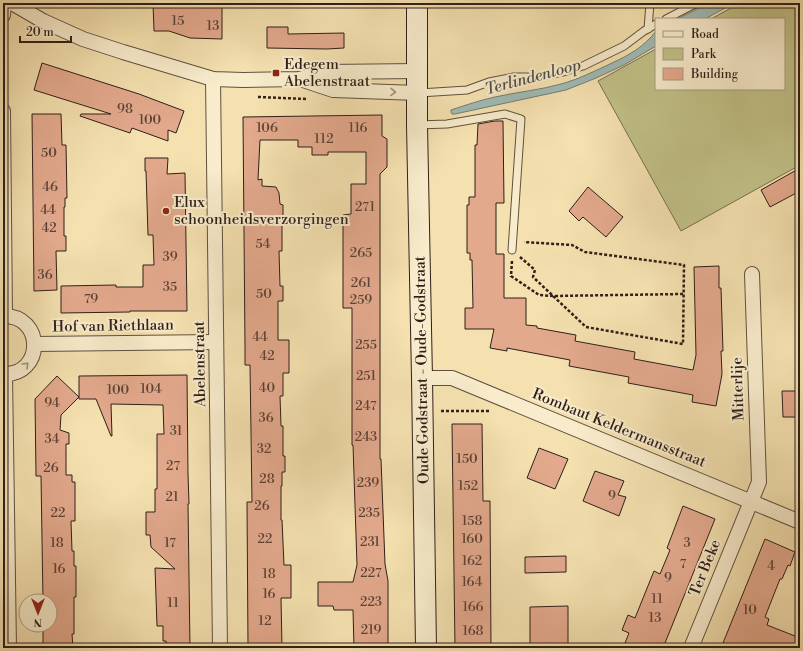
<svg xmlns="http://www.w3.org/2000/svg" width="803" height="651" viewBox="0 0 803 651" font-family="'Libre Bodoni',serif">
<style>
.green{fill:#c1c187;stroke:#787050}
.water{fill:#9fbbb5;stroke:#727d77}
.building{fill:#e3a98d;stroke:#2f1f19}
.lines{fill:none;stroke-linecap:round;stroke-linejoin:round}
.lane-casing{stroke:#60503f;stroke-width:9}
.street-casing{stroke:#60503f;stroke-width:16}
.secondary-casing{stroke:#2f1f19;stroke-width:22}
.path{stroke:#2f1f19;stroke-width:2.5;stroke-dasharray:3 2;stroke-linecap:butt}
.lane{stroke:#f8eccc;stroke-width:7}
.street{stroke:#f8eccc;stroke-width:14}
.secondary{stroke:#f8eccc;stroke-width:20}
.oneway{stroke:#9e907b}
.poi-dot{fill:#8f2418;stroke:#f8eccc;stroke-width:1.5}
.labels{text-anchor:middle;dominant-baseline:central;stroke-width:4;stroke-linejoin:round;paint-order:stroke}
.number-label{font-size:13px;fill:#5c4236}
.poi-label{font-size:15px;fill:#2f1f19;stroke:#f8eccc;text-anchor:start}
.street-label{font-size:15px;fill:#2f1f19;stroke:#f8eccc}
.water-label{font-size:16px;font-style:italic;fill:#514e48;stroke:#f8eccc}
</style>
<rect width="100%" height="100%" fill="#f5e1b0"/>
<filter id="stains"><feTurbulence type="fractalNoise" baseFrequency=".005" numOctaves="4"/><feColorMatrix values="0 0 0 0 .2 0 0 0 0 .09 0 0 0 0 .02 0 0 0 .5 -.17"/></filter>
<radialGradient id="worn" r=".72"><stop offset=".6" stop-color="#630" stop-opacity="0"/><stop offset="1" stop-color="#630" stop-opacity=".3"/></radialGradient>
<!-- green -->
<path class="green" d="M740,3H800V165L681,231L598,81L656,49V89H784V19H711Z"/>
<!-- water -->
<g class="water">
<path d="M709,3H734L705,19H677Z"/>
<path d="M656,31V46L624,65L596,78L566,90L455,114H452L451,112V110C466,105 481,100 495,97C517,92 540,90 561,84C579,79 595,71 612,63C629,55 644,47 656,31Z"/>
</g>
<!-- building -->
<g class="building">
<path d="M153,3H183V6H222V39L190,38L169,31H154Z"/>
<path d="M267,27H288V34L344,33V48L327,49L267,48Z"/>
<path d="M42,63L139,94L184,111L176,133L168,130V141L132,128L130,133L80,116L81,114H111L34,90Z"/>
<path d="M32,114H61L62,145H66L67,198H65V207H64V236H66V251H56L57,290L34,291Z"/>
<path d="M382,115V136L387,139V167L380,174V459H381L385,564L388,581V648H354L353,610H334L333,606H318V582H353L357,565L353,445H352V308H343V215L351,214V184H366V152H328V155H312V147H298V140H260L258,180L262,179V186L276,187L279,193L280,204L283,205V221H282V251H279L280,286H283V301H278V340H289V373H283V396H280L281,426H283V456H285V472H282V486H281V520H282L284,565H291V598H281L282,648H248L247,502H252L250,365H245V348L243,117Z"/>
<path d="M495,121H503L504,203H496V254H504V298H526V325L537,326V328L576,335L575,341L635,352L634,359L693,370L696,355L694,267L719,266V288H721L723,351H721L722,374L716,406L692,402L693,395L628,383L629,377L569,366L570,360L507,348V351L490,348L494,329H465V308H473L472,260H470V253H467V205H469V197H475V145H477L478,124Z"/>
<path d="M145,158H168L167,174L185,173L187,311H130V312L61,313V286L116,285V287H143V265H154L153,235H148L146,171H145Z"/>
<path d="M800,168V191L770,207L761,190Z"/>
<path d="M588,187L623,217L606,237L583,217L579,221L569,211Z"/>
<path d="M187,375L188,473L189,504H188L190,648H167L166,641H163V626H157L155,568L175,569L151,547L150,535H146V512H155V489H157V434H164L163,405L111,404L112,436H111L96,399H79V376Z"/>
<path d="M57,376L79,397L61,415L60,430L69,433V444H66V475H72V482H75V521H71L72,551H74V566H76V597H74V634H72L73,648H43V625H50V601H43L41,476H36L35,399Z"/>
<path d="M782,391H800V417H783Z"/>
<path d="M452,424H482L483,501H490L491,648H455Z"/>
<path d="M539,448L568,459L555,489L527,478Z"/>
<path d="M595,471L624,481L618,495L626,497L619,516L583,501Z"/>
<path d="M683,506L715,519L663,648H623L629,633L622,630L628,615L635,618L654,571L660,574L670,550L667,548Z"/>
<path d="M765,539L795,552L790,566L788,565L782,579H780L765,617L769,619L767,625L800,638V648H721Z"/>
<path d="M566,556V572L525,573V557Z"/>
<path d="M568,606V648H530V607Z"/>
</g>
<g class="lines">
<defs>
<g id="lane">
<path d="M666,19L697,3"/>
<path d="M648,29L650,3"/>
<path d="M419,93L467,90L489,82L514,77H535L563,72L583,66L624,46L644,31L656,24"/>
<path d="M417,125L447,124L505,114L521,119L512,250"/>
</g>
<g id="street">
<path d="M12,3L43,21L83,39L123,52L213,79L243,80L299,79L326,72L417,71"/>
<path d="M3,15L4,3"/>
<path d="M213,79L220,648"/>
<path d="M300,79L333,90L418,93"/>
<path d="M3,111L5,316"/>
<path d="M3,316C45,315 44,376 3,374"/>
<path d="M35,344L216,342"/>
<path d="M5,374L9,648"/>
<path d="M422,378H452L800,522"/>
<path d="M691,648L759,482L752,274"/>
</g>
<path id="secondary" d="M417,3V125L422,378L426,648"/>
</defs>
<!-- lane casing -->
<use href="#lane" class="lane-casing"/>
<!-- street casing -->
<use href="#street" class="street-casing"/>
<!-- secondary casing -->
<use href="#secondary" class="secondary-casing"/>
<!-- path -->
<g class="path">
<path d="M258,97L307,99"/>
<path d="M520,257L535,270L533,277L586,327L683,344L684,265L585,252L572,245L524,242"/>
<path d="M512,261L511,276L539,295L553,296L683,294"/>
<path d="M441,411H490"/>
</g>
<!-- lane -->
<use href="#lane" class="lane"/>
<!-- street -->
<use href="#street" class="street"/>
<!-- secondary -->
<use href="#secondary" class="secondary"/>
</g>
<!-- one-way arrows -->
<defs><path id="oneway-chevron" d="M-2-3.5L2.5 0L-2 3.5" fill="none" stroke-width="1.6" stroke-linecap="round" stroke-linejoin="round"/></defs>
<g class="oneway">
<use href="#oneway-chevron" transform="translate(393 92) rotate(1)"/>
<use href="#oneway-chevron" transform="translate(26 365) rotate(-45)"/>
</g>
<!-- markers -->
<g class="poi-dot">
<rect x="272" y="69" width="8" height="8" rx="2"/>
<circle cx="166" cy="211" r="4"/>
</g>
<g class="labels">
<!-- number labels -->
<g class="number-label">
<text x="178" y="21">15</text>
<text x="213" y="26">13</text>
<text x="125" y="109">98</text>
<text x="150" y="120">100</text>
<text x="267" y="128">106</text>
<text x="358" y="128">116</text>
<text x="324" y="139">112</text>
<text x="49" y="153">50</text>
<text x="50" y="187">46</text>
<text x="365" y="207">271</text>
<text x="48" y="210">44</text>
<text x="49" y="228">42</text>
<text x="263" y="244">54</text>
<text x="361" y="253">265</text>
<text x="170" y="257">39</text>
<text x="45" y="275">36</text>
<text x="361" y="283">261</text>
<text x="170" y="287">35</text>
<text x="264" y="294">50</text>
<text x="91" y="299">79</text>
<text x="361" y="300">259</text>
<text x="260" y="337">44</text>
<text x="366" y="345">255</text>
<text x="267" y="356">42</text>
<text x="366" y="376">251</text>
<text x="267" y="388">40</text>
<text x="151" y="389">104</text>
<text x="118" y="390">100</text>
<text x="52" y="403">94</text>
<text x="366" y="406">247</text>
<text x="266" y="418">36</text>
<text x="176" y="431">31</text>
<text x="366" y="437">243</text>
<text x="52" y="439">34</text>
<text x="264" y="449">32</text>
<text x="467" y="459">150</text>
<text x="173" y="466">27</text>
<text x="51" y="468">26</text>
<text x="267" y="479">28</text>
<text x="368" y="483">239</text>
<text x="468" y="486">152</text>
<text x="612" y="496">9</text>
<text x="172" y="497">21</text>
<text x="262" y="506">26</text>
<text x="58" y="513">22</text>
<text x="369" y="513">235</text>
<text x="472" y="521">158</text>
<text x="265" y="539">22</text>
<text x="472" y="539">160</text>
<text x="370" y="542">231</text>
<text x="57" y="543">18</text>
<text x="170" y="543">17</text>
<text x="687" y="543">3</text>
<text x="472" y="561">162</text>
<text x="683" y="564">7</text>
<text x="771" y="566">4</text>
<text x="59" y="569">16</text>
<text x="371" y="573">227</text>
<text x="269" y="574">18</text>
<text x="668" y="578">9</text>
<text x="472" y="582">164</text>
<text x="269" y="594">16</text>
<text x="657" y="599">11</text>
<text x="371" y="602">223</text>
<text x="173" y="603">11</text>
<text x="473" y="607">166</text>
<text x="750" y="610">10</text>
<text x="655" y="618">13</text>
<text x="265" y="621">12</text>
<text x="371" y="630">219</text>
<text x="473" y="631">168</text>
</g>
<!-- poi labels -->
<g class="poi-label">
<text x="284" y="64">Edegem<tspan x="284" dy="17">Abelenstraat</tspan></text>
<text x="174" y="202">Elux<tspan x="174" dy="17">schoonheidsverzorgingen</tspan></text>
</g>
<!-- street labels -->
<g class="street-label">
<text transform="translate(113 326) rotate(-1)">Hof van Riethlaan</text>
<text transform="translate(200 364) rotate(-91)">Abelenstraat</text>
<text transform="translate(422 370) rotate(-91)">Oude Godstraat - Oude-Godstraat</text>
<text transform="translate(738 389) rotate(-92)">Mitterlije</text>
<text transform="translate(619 428) rotate(22)">Rombaut Keldermansstraat</text>
<text transform="translate(705 568) rotate(-68)">Ter Beke</text>
</g>
<!-- water labels -->
<g class="water-label">
<text transform="translate(533 77) rotate(-15)">Terlindenloop</text>
</g>
</g>
<!-- margin -->
<rect width="803" height="651" fill="none" stroke="#f5e1b0" stroke-width="16"/>
<rect x="4" y="4" width="795" height="643" fill="none" stroke="#2f1f19" stroke-width="2"/>
<rect x="8" y="8" width="787" height="635" fill="none" stroke="#2f1f19"/>
<!-- legend -->
<rect x="655" y="18" width="130" height="72" fill="#f8eccc" stroke="#a89a84"/>
<rect x="663" y="31" width="20" height="6" fill="#f8eccc" stroke="#a89a84"/>
<text x="691" y="38" font-size="12" fill="#2f1f19">Road</text>
<rect x="663" y="48" width="20" height="12" fill="#c1c187" stroke="#a89a84"/>
<text x="691" y="58" font-size="12" fill="#2f1f19">Park</text>
<rect x="663" y="68" width="20" height="12" fill="#e3a98d" stroke="#a89a84"/>
<text x="691" y="78" font-size="12" fill="#2f1f19">Building</text>
<!-- north arrow -->
<g transform="translate(38 613) rotate(180)"><circle r="19" fill="#f8eccc" stroke="#a89a84"/>
<path d="M0-3L7 15L0 10L-7 15Z" fill="#8f2418"/>
<text y="-6" font-size="11" font-weight="bold" text-anchor="middle" fill="#2f1f19">N</text>
</g>
<!-- scale -->
<path d="M20 36v6h51v-6" fill="none" stroke="#2f1f19" stroke-width="2"/>
<text x="26" y="36" font-size="12" fill="#2f1f19" stroke="#f8eccc" stroke-width="3" paint-order="stroke">20 m</text>
<rect width="100%" height="100%" filter="url(#stains)"/>
<rect width="100%" height="100%" fill="url(#worn)"/>
</svg>
